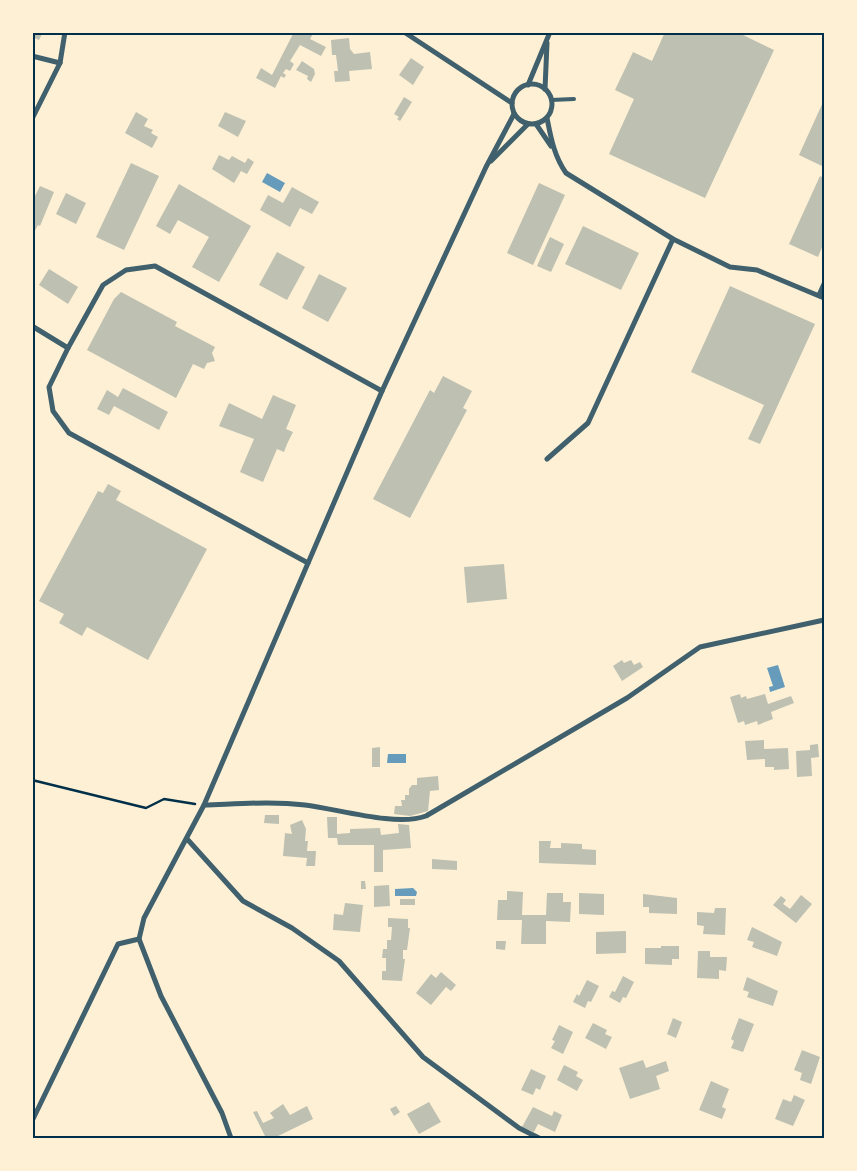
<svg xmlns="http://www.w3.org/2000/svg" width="857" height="1171" viewBox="0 0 857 1171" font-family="Barlow,sans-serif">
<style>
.water{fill:#669bbc}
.building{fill:#bec0b2}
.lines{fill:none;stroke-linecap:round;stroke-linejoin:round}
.path{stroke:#003049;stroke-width:2.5}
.service{stroke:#3f606c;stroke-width:4}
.minor{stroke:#3f606c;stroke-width:5}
.neatline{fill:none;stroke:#003049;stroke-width:2}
</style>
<rect width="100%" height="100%" fill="#fdf0d5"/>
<!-- water -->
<g class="water">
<path d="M267,173L285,183L280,192L262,182Z"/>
<path d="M778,665L785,687L770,692L769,687L773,686L767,668Z"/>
<path d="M388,754H406V763H387Z"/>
<path d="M413,888L417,892L416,896H395V889Z"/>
</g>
<!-- building -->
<g class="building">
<path d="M32,32H43L39,40L32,37Z"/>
<path d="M294,32H314L310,39L326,47L321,56L300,45L290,61L294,64L290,71L286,69L283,73L286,75L284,78L281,76L275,88L256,78L261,68L272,75Z"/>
<path d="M665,32H737L774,50L705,198L609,154L634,99L615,90L633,52L652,61Z"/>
<path d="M349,38L350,49L354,54L370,52L372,69L349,71L350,81L335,82L334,71H338L336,55H332L331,40Z"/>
<path d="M411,58L424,67L413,85L399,75Z"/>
<path d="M302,61L314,69L315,74L311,82L307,79L308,76L296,70Z"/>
<path d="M404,97L412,102L400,121L397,119L399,117L394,114Z"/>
<path d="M824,100V167L799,155Z"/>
<path d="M136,112L148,119L144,126L153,130L151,133L158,137L152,148L125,133Z"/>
<path d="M225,112L246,121L238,137L218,126Z"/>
<path d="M219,155L229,160L232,156L245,163L248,158L254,162L247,174L241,171L234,183L212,169Z"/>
<path d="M131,163L159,176L124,250L96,237Z"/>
<path d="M820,176L824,178V243L818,257L789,244Z"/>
<path d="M539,183L565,195L533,265L507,253Z"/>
<path d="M179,184L251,226L219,282L192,267L209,237L178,220L170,234L156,226Z"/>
<path d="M40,186L54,192L40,226L38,225L32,236V202Z"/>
<path d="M292,187L319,202L312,214L300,208L290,227L260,210L268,195L283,203Z"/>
<path d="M66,193L86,203L76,224L56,214Z"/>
<path d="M583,226L639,253L621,290L565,264Z"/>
<path d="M550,237L564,244L551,272L537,266Z"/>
<path d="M277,252L305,267L287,300L259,285Z"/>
<path d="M49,269L78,287L68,304L39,285Z"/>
<path d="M319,274L347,288L328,322L302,308Z"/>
<path d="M730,286L815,324L760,444L748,439L764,405L691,372Z"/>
<path d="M121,292L177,322L175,326L215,347L212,353L215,361L207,363L204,369L193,364L176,398L87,350L114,299Z"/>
<path d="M443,376L472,391L463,408L467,410L410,518L373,499L430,390L434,393Z"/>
<path d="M123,388L168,412L159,430L114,406L109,415L97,409L107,390L118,397Z"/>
<path d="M273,395L296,405L286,429L293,432L287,444L284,452L277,449L263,482L240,472L254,439L219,426L229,403L262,419Z"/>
<path d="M108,484L121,491L116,500L207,549L148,660L87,627L82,636L59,623L64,614L39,601L98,491L103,493Z"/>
<path d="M504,564L507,599L467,603L464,567Z"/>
<path d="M622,660L624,663L631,660L634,665L640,662L643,667L622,681L613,666Z"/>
<path d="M740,694L741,698L746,696L747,699L765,694L768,704L791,696L794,703L771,712L773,719L765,722L758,725L757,721L745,725L744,721L738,723L730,697Z"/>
<path d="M764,740V749L788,748L789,769L774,770V767H765V759L747,760L745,741Z"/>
<path d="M818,744L819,757L811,758L812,776L797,777L796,751L810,750V745Z"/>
<path d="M380,747V767H372V748Z"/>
<path d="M438,776L439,790L430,791L428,811L410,816L394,814L395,806H402L401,800H405V795H409V789L412,785H417V778Z"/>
<path d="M265,815H279V824L264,823Z"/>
<path d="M327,817H337V834L350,833V829L380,828L381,835L399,833L398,824L409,825L411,848L383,850V872H374V845H338L337,838H328Z"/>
<path d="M302,820L306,829L305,841H308L307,851H316L315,866H306L307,858L283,856L285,833L292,834L290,825Z"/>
<path d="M539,841H551L550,848H561V843L582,844V849L596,850V865L539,863Z"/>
<path d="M432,859L457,861V870L432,869Z"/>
<path d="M361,881H365L366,889H361Z"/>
<path d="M389,885L390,906L374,907V886Z"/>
<path d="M507,891L523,892L522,915H546L547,893H563V902H571L570,922L546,921V944H521L522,920H497L498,900H507Z"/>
<path d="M579,893L604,894V915L579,914Z"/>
<path d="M643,894L677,898V914L649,913V907H643Z"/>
<path d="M801,895L812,904L796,923L773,905L781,896L786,900L783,904L790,909Z"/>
<rect x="400" y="899" width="15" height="6"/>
<path d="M345,903L363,905L360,932L333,930L334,914L343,915Z"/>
<path d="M715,908H726L725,935L703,934L704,926L697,925V912L714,913Z"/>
<path d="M388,918L408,919V928H410L407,950H403V959H405L402,981L382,980V971H386V958H382L383,949H387V940H391L392,927H388Z"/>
<path d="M752,927L782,942L777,956L752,947L754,942L747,940Z"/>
<path d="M626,931V953L596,954V932Z"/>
<path d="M496,941H506L505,950L496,949Z"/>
<path d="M661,946H679V959H672V965L645,964V948H661Z"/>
<path d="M698,951H710V957H727L726,971L719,970V979L697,978Z"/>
<path d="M441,972L456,985L451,991L446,987L431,1005L416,993L431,974L436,978Z"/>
<path d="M623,976L634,982L626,998L623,997L620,1003L609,997L612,991L615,992Z"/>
<path d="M747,977L778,991L773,1006L747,997L749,992L743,990Z"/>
<path d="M587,980L599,986L591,1002L588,1001L585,1008L573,1002L577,994L579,996Z"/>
<path d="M673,1018L682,1022L676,1038L667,1034Z"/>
<path d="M739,1018L754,1024L743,1052L731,1048L734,1041L731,1039Z"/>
<path d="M593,1023L607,1030L605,1034L612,1037L606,1049L585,1038Z"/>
<path d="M559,1025L573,1032L563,1054L551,1048L555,1041L552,1040Z"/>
<path d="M802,1050L820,1057L811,1084L800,1080L802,1073L794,1070Z"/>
<path d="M643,1060L646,1068L666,1061L669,1071L656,1076L660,1089L630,1099L619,1068Z"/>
<path d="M564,1065L578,1072L576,1076L583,1080L577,1091L557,1080Z"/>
<path d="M531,1069L546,1076L540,1090L536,1088L533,1095L521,1090Z"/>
<path d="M711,1081L729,1089L722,1107L726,1109L722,1119L699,1110Z"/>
<path d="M794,1095L805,1100L793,1126L775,1119L783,1099L791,1102Z"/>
<path d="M429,1102L441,1122L419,1134L407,1114Z"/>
<path d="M283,1104L290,1115L307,1106L313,1119L274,1138H266L253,1112L257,1111L263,1123L274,1118L270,1113Z"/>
<path d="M396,1106L400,1112L394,1116L390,1109Z"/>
<path d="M533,1107L552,1116L554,1111L562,1115L555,1132L538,1124L534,1132L522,1127Z"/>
</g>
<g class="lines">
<!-- path -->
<path class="path" d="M32,780L146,808L164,799L195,804"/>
<!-- service -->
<path class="service" d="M551,100L574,99"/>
<!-- minor -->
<g class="minor">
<path d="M404,32L512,103"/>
<path d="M32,56L60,63"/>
<circle cx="532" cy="104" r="20"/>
<path d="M528,85L550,32"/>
<path d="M545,89L547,43"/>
<path d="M547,118C551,138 554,156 566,173L673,239L730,267L757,270L824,298"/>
<path d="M32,119L60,63L65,32"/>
<path d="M536,124L551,146"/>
<path d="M491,161L528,124"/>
<path d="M819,295L824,284"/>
<path d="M32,326L68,348"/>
<path d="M547,459L588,423L673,239"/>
<path d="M308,563L69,433L53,411L49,387L68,348L103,285L126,270L155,266L382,391"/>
<path d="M204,805C237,804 272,801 305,805C338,809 396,827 426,816L627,698L700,647L824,620"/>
<path d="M188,840L243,901L292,928L339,961L423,1057L519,1128L539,1138"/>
<path d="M32,1121L118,944L139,939"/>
<path d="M231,1138L222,1113L161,996L139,939L144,918L204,805L382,391L486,167L514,114"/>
</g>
</g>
<!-- border -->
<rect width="857" height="1171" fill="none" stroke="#fdf0d5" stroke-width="68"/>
<rect x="34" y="34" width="789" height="1103" class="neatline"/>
</svg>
